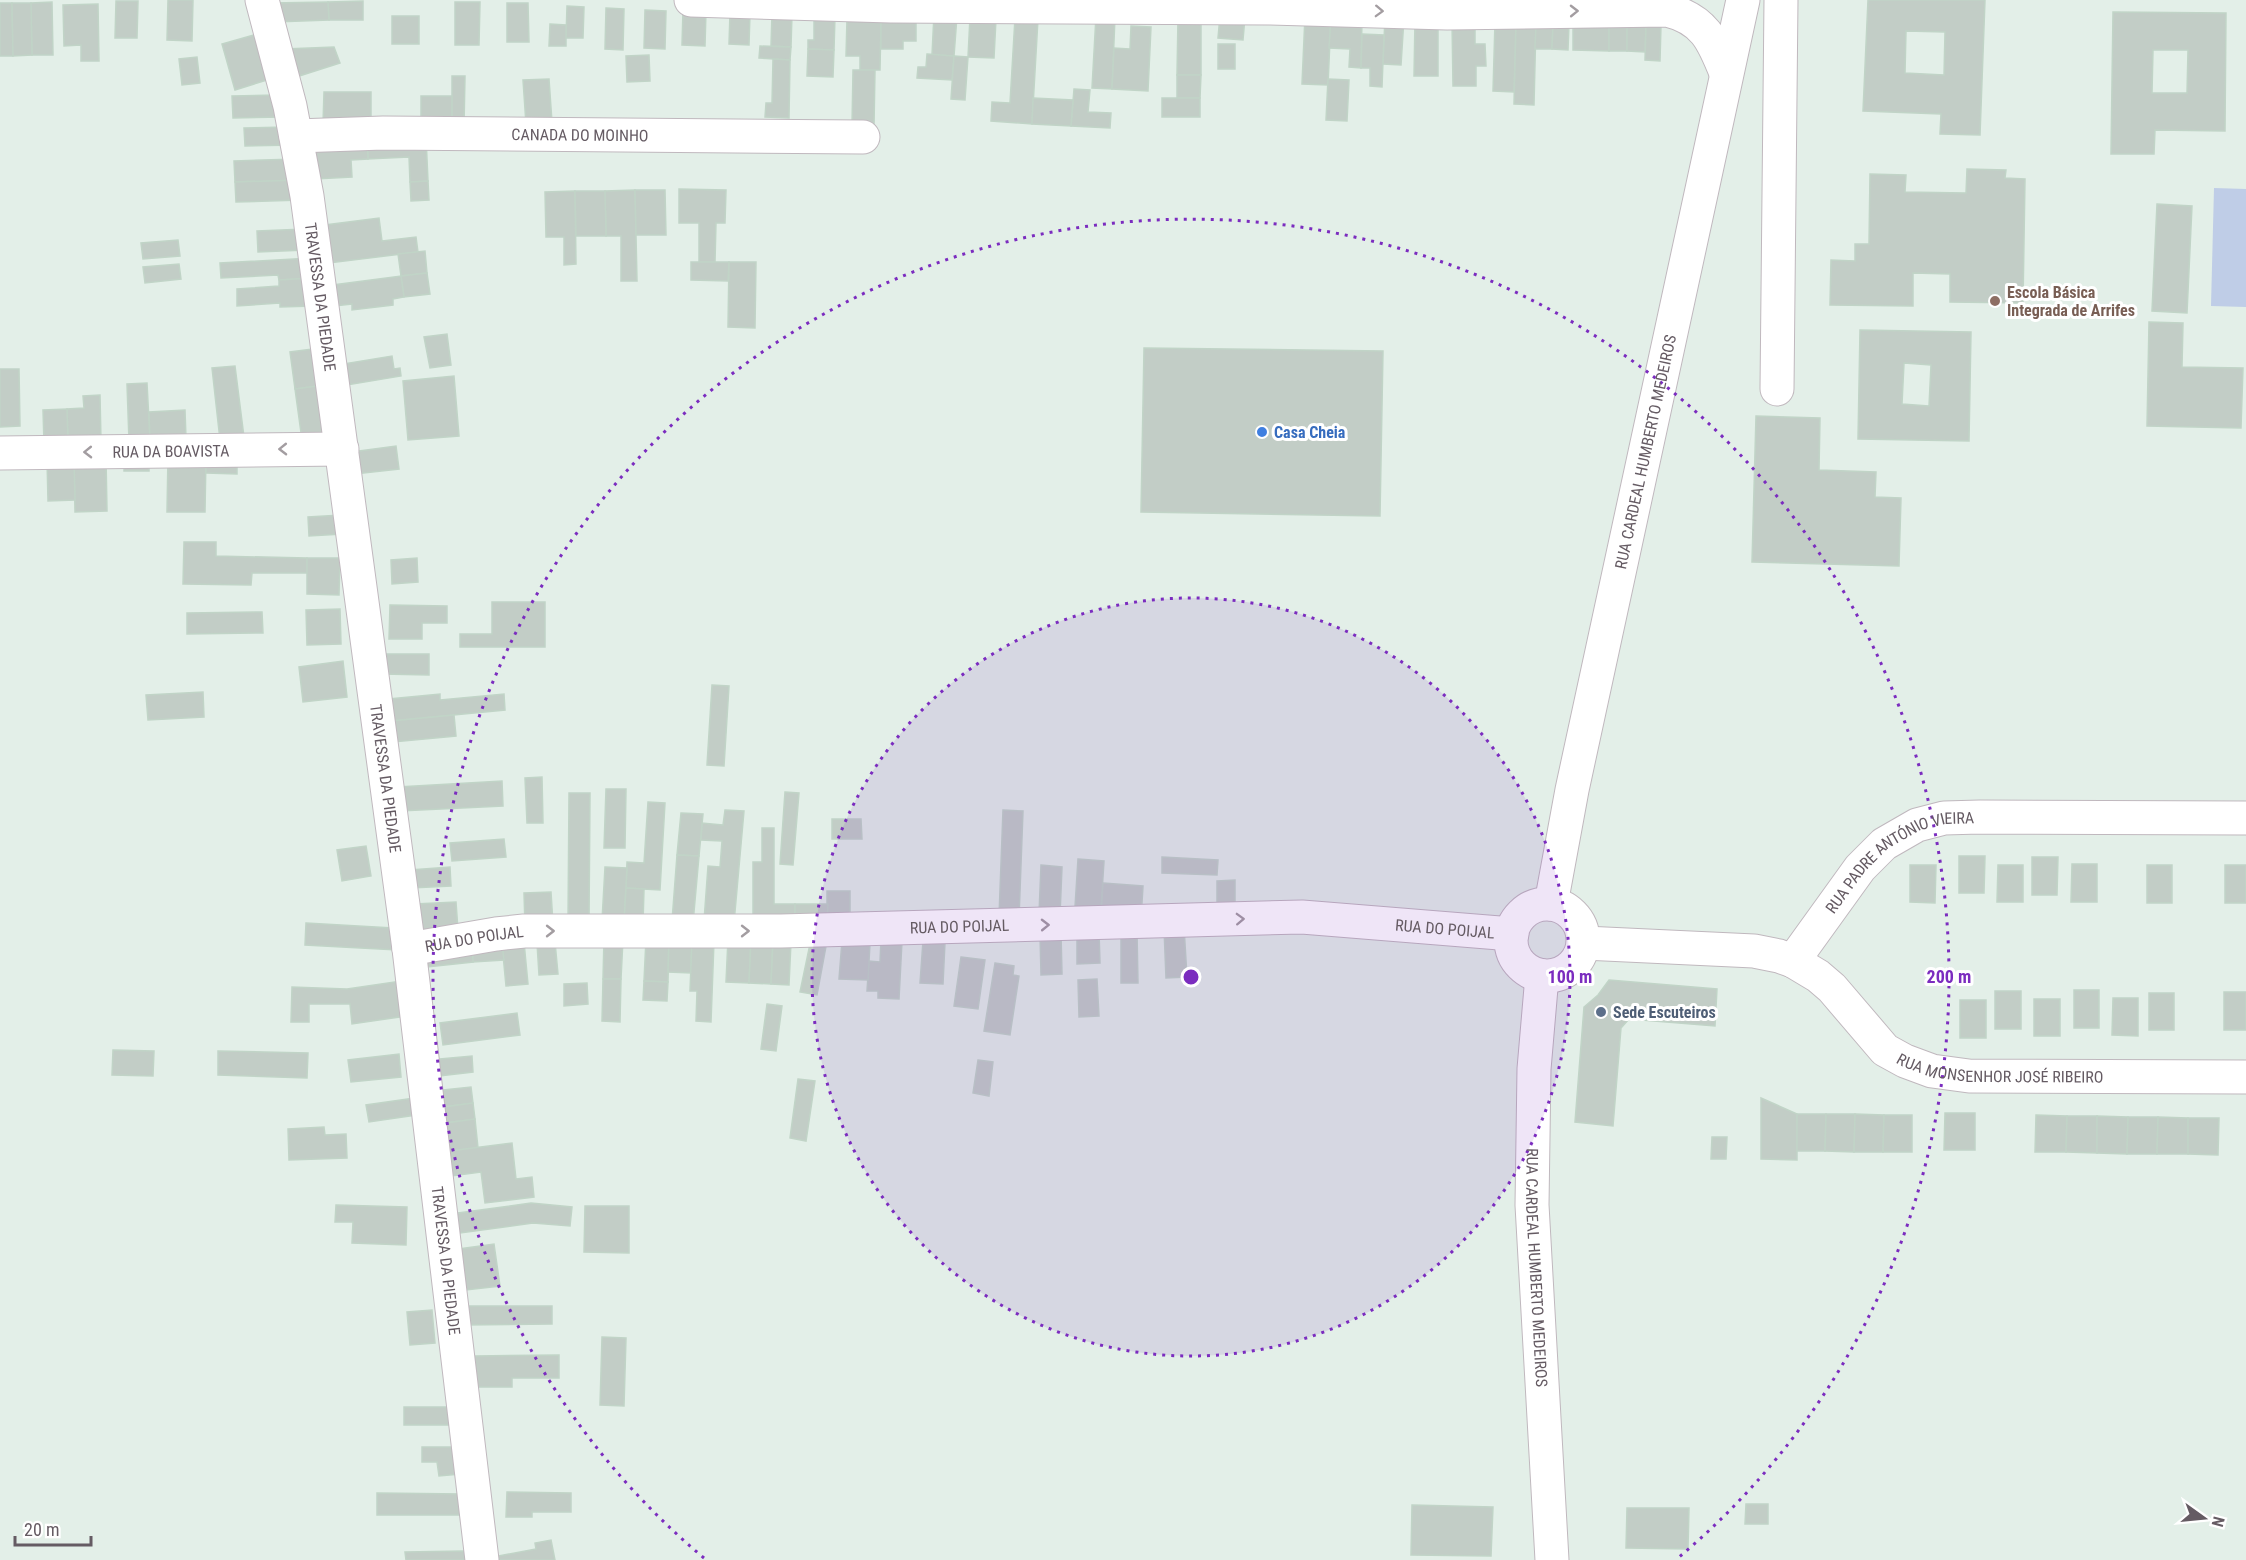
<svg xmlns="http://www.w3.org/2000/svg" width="2246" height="1560" viewBox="0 0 2246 1560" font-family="'Roboto Condensed',sans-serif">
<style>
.green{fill:#bfcde7}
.building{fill:#c2cdc6;stroke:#c1d4c7;stroke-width:1.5;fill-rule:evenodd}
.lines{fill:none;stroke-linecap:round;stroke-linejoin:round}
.minor-casing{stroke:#c0b8be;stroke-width:35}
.minor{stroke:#fff;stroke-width:33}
.oneway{stroke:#a39da1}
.ring{fill:none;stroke:#7b2cbf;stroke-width:3;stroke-dasharray:3 6}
.education-dot{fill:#8d6e63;stroke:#fff;stroke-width:2}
.shop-dot{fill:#3f7fe0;stroke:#fff;stroke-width:2}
.service-dot{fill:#5c6f8a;stroke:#fff;stroke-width:2}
.labels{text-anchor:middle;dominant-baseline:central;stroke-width:6;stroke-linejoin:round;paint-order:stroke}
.street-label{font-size:16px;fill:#655b63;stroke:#fff}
.education-label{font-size:16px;font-weight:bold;fill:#785e54;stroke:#fff;text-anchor:start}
.shop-label{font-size:16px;font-weight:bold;fill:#366cbe;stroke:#fff;text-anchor:start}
.service-label{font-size:16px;font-weight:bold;fill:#4e5e75;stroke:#fff;text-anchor:start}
.centre{fill:#7b2cbf;stroke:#fff;stroke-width:3}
.ring-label{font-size:18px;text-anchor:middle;font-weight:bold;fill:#7b2cbf;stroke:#fff;stroke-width:6;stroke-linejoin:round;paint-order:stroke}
</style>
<rect width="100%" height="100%" fill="#e3efe8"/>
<!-- green -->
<path class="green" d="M2214,188L2246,189V307L2211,306Z"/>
<!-- building -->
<g class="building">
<path d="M168,0H193L192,41L167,40Z"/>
<path d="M1868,0H1985L1980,135L1940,134L1941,114L1863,111ZM1906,31L1945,32L1944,75L1905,73Z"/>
<path d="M116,1H138L137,38H115Z"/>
<path d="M363,1V20H329L328,2Z"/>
<path d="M52,2L53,55H32L31,3Z"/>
<path d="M328,2L329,20L275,22L272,3Z"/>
<path d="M455,2H480L479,45H455Z"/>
<path d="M0,3H12L13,56H0Z"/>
<path d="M12,3H31L32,55L13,56Z"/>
<path d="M507,3H528L529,42H507Z"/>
<path d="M98,4L99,61H81V45L64,46L63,5Z"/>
<path d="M567,6L584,7L583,38H566Z"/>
<path d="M606,8L624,9L623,50L605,49Z"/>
<path d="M645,10L666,11L665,49L644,48Z"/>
<path d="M683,10L706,11L705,46L682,45Z"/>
<path d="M2113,12L2226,13L2225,131L2155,130L2154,154H2111ZM2153,50H2188L2187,93H2152Z"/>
<path d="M730,13H750L749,45L729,44Z"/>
<path d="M772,14H792L791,47L771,46Z"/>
<path d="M934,14L957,16L954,56L932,55Z"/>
<path d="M814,15L835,16L834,50L808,49V40H814Z"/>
<rect x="392" y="16" width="27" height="28"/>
<path d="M1096,16L1115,17L1112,89L1092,88Z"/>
<path d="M1220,16L1245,17L1243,40L1218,38Z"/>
<path d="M1305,16L1331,17L1328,85L1302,84Z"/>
<path d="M970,17L996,19L994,58L968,57Z"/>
<path d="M1331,17L1362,19L1361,68L1349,67L1350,49L1329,48Z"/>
<path d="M1385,17L1404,18L1401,65L1383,64Z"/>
<path d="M1015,18L1038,19L1032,124L991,121L992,102L1010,103Z"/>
<path d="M1178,18L1201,19V75H1177Z"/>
<path d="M847,19L881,20L880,70H860V56H846Z"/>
<path d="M881,20H916V41H903V49H881Z"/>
<path d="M1415,20H1438V76H1414Z"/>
<path d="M1452,21H1475V44H1485L1486,66H1476V86H1453Z"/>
<path d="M1495,22L1516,23L1514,92L1493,91Z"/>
<path d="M1516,23H1536L1534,105L1514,104Z"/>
<path d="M1536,23H1553L1552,49H1535Z"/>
<path d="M1553,23L1569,24L1568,50L1552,49Z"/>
<path d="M1573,23L1609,24V51L1573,50Z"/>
<path d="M550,24L566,25V46H549Z"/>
<rect x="1609" y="24" width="18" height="27"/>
<path d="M1627,24L1646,25L1645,52L1627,51Z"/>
<path d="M1646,25H1661L1660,61L1645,60Z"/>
<path d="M1131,26L1151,27L1148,91L1112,89L1114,48L1130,49Z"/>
<path d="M1362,34L1384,35L1382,87L1370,86V68H1361Z"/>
<path d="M254,35L267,80L235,90L222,44Z"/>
<rect x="1218" y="44" width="17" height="25"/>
<path d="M760,46L791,47L790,60L759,58Z"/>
<path d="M334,47L340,63L293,78L285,49Z"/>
<path d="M808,49L834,50L833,77L807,76Z"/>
<path d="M927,54L954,56L952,80L917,78L918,67H926Z"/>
<path d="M649,55L650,81L627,82L626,56Z"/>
<path d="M954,56L968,57L965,100L951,99Z"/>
<path d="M197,57L200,83L182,85L179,59Z"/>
<path d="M773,59L790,60L789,118L765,117L766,103H772Z"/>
<path d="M853,70H875L874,126H852Z"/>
<path d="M1177,75H1201L1200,98H1177Z"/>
<path d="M452,76H465L464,126H452Z"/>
<path d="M549,79L552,122L526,124L523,80Z"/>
<path d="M1328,79L1349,80L1347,121L1326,120Z"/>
<path d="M1074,89L1090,90L1088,112L1111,113L1110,128L1071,126Z"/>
<path d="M324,92H371V124H323Z"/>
<path d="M276,95L283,117L233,118L232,96Z"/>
<rect x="421" y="96" width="31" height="30"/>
<path d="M1033,98L1073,100L1071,126L1032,124Z"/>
<rect x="1162" y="98" width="38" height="19"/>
<path d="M286,127L294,145L245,146L244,128Z"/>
<path d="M426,137L428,181L410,182L409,157L368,159L367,140Z"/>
<path d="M367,140L368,159L351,160L352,177L315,179L314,143Z"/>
<path d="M297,159L301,180L235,182L234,161Z"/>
<path d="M1967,169L2006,170L2005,178L2025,179L2023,303L1950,302V274L1913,273V306L1830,305L1831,260L1855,261V244H1869L1870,174L1906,175L1905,192L1966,193Z"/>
<path d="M301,180V200L236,202L235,182Z"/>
<path d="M428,181L429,200L411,201L410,182Z"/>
<path d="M679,189L726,190L725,223H716L715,262H699V223H679Z"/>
<path d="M635,190L637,281H621V236H606L605,191Z"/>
<path d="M635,190H665L666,235H636Z"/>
<path d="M575,191L576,264L564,265V237H546L545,192Z"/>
<path d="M575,191H605L606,236H576Z"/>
<path d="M2157,204L2192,206L2187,313L2152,311Z"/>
<path d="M379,218L382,241L416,237L418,252L329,263L325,225Z"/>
<path d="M305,229L306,250L258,252L257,231Z"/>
<path d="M178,240L180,256L143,259L141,243Z"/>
<path d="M425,251L427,273L401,276L398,254Z"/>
<path d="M311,258L312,278L279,280L278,275L221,278L220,263Z"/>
<path d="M691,262H729L728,281L691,280Z"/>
<path d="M729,262H756L755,328L728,327Z"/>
<path d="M179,264L181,279L145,283L143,267Z"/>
<path d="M427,273L430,294L404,297L401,276Z"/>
<path d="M401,276L404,297L393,299V305L352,310V304L335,306L333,285Z"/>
<path d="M312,278L313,306L280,307V303L237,306V289L279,286V280Z"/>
<path d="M2149,322L2183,323L2182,367L2243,368L2241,428L2147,426Z"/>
<path d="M1860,330L1971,332L1969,441L1858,439ZM1904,363L1931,365L1929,406L1902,404Z"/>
<path d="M447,334L451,365L430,368L424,337Z"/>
<path d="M320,348L325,385L295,389L290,352Z"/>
<path d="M1144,348L1383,351L1380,516L1141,512Z"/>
<path d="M392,356L394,369L400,368L401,376L347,385L343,364Z"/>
<path d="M235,366L244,437L220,440L212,368Z"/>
<path d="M0,369H19L20,426L0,427Z"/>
<path d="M454,376L459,436L408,440L403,381Z"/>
<path d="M147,383L150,440L129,441L127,384Z"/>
<path d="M325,385L326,437L302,440L295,389Z"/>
<path d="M100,395L101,441L68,442L67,409L84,408L83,396Z"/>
<path d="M67,409L68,442L44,443L43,410Z"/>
<path d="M185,410L186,438L150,440L149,412Z"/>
<path d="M1756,416L1820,418L1819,470L1876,472L1875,497L1901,498L1899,566L1752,562Z"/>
<path d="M396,446L399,469L355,474L352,452Z"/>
<rect x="124" y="456" width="25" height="15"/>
<path d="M168,456H206L205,512H167Z"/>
<path d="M206,456L237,457V474L206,473Z"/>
<path d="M106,458L107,511L75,512L74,459Z"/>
<path d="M47,459H74L75,500L48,501Z"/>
<path d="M341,515L342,534L309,536L308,517Z"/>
<path d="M184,542H216V556L307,558V573H252L251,585L183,584Z"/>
<path d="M307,558H340L339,595L307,594Z"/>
<path d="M417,558L418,582L392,584L391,560Z"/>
<path d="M492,602H545V647H460V634H492Z"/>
<path d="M390,605L447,606V623H422V639H389Z"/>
<path d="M340,609L341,644L307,645L306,610Z"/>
<path d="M262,612L263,633L187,634V613Z"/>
<path d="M383,654H429V675L382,674Z"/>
<path d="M343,661L347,697L303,702L299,667Z"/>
<path d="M712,685L729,686L724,766L707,765Z"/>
<path d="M203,692L204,717L148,720L146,695Z"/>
<path d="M440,694V700L504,694L505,710L391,721L389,699Z"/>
<path d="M454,715L456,736L393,742L391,721Z"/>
<path d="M542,777L543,823H527L525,778Z"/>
<path d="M502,781L503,806L400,811L398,787Z"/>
<path d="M606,789H626L625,848H604Z"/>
<path d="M785,792L799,793L793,865L780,864Z"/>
<path d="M569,793H590L589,923H568Z"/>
<path d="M648,802L665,803L660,890L626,888L627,862L644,863Z"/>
<path d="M725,810L744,811L734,923L704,921L708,866L720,867L722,841L701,840L702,823L723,825Z"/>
<path d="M1003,810L1023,811L1019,918L999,917Z"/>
<path d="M681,813L703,814L699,856L677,855Z"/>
<path d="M832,819H861L862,839H832Z"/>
<path d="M762,828H774V904H795V924H753V862H762Z"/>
<path d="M504,839L506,857L452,861L450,843Z"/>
<path d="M366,846L371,876L342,881L337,850Z"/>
<path d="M677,855L699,856L693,923L672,921Z"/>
<path d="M1959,856H1985L1984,893H1959Z"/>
<path d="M1162,857L1218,860L1217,875L1162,873Z"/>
<path d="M2032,857H2058L2057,895H2032Z"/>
<path d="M1078,859L1104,861L1101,908L1075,907Z"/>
<path d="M2072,864H2097V902H2071Z"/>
<path d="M1041,865L1062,867L1060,915L1039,914Z"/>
<path d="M1910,865H1936L1935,903L1910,902Z"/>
<path d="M1998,865H2023V902H1997Z"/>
<rect x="2147" y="865" width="25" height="38"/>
<rect x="2225" y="865" width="21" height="38"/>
<path d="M450,867L451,886L411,888L410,870Z"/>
<path d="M605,867L627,868L624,922L602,921Z"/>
<path d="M1235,880V909H1217V881Z"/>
<path d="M1103,883L1143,886L1141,919L1101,917Z"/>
<path d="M626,888L644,889L643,923L624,922Z"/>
<rect x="827" y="891" width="23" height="33"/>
<path d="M551,892L553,924L525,926L524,893Z"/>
<path d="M456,902L458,930L416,932L415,904Z"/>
<path d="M795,904H828L827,924H795Z"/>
<path d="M306,923L393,928L397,950L305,945Z"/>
<path d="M1184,927L1187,977L1166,978L1164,928Z"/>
<path d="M1077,932H1099L1100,963L1077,964Z"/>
<path d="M1121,932H1137L1138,983H1121Z"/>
<path d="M1040,934H1061L1062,974L1041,975Z"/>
<path d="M604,939H623L621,979H603Z"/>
<path d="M646,939H669L668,982L644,981Z"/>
<path d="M669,939L692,940L691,973L668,972Z"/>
<path d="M728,939L751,940L749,983L726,982Z"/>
<path d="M811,939L827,941L817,995L800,992Z"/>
<path d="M692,940L714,941L711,1022L696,1021L697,991H690Z"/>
<path d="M751,940L773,941L771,984L749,983Z"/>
<path d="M881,940L902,941L899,999L878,998V991H867L869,961L880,962Z"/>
<path d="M773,941L791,942L789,985L771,984Z"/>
<path d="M842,941L870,943L868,980L839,979Z"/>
<path d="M923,941L945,942L943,984L920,983Z"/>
<path d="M524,942L528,984L506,986L502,944Z"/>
<path d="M555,942L558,974L539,975L537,943Z"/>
<path d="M502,944L504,960L473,962L472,947Z"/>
<path d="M472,947L473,962L418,968L416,952Z"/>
<path d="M961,957L985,960L978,1009L954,1006Z"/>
<path d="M995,963L1014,966L1013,975L1019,976L1010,1035L984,1031Z"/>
<path d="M603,979H621L620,1022L602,1021Z"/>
<path d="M1097,979L1099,1016L1079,1017L1078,980Z"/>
<path d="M1609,980L1717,989L1715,1026L1629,1019L1621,1028L1613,1126L1575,1122L1584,1007L1598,995Z"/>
<path d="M401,981L406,1016L352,1024L350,1004H309V1022H291L292,987L347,989Z"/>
<path d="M644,981L668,982L667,1001L643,1000Z"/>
<path d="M587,983L588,1004L564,1006V984Z"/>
<rect x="2074" y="990" width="25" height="38"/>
<rect x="1995" y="991" width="26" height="38"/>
<rect x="2224" y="992" width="22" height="38"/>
<rect x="2149" y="993" width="25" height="37"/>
<path d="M2113,998H2138V1036L2112,1035Z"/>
<rect x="2034" y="999" width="26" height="37"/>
<rect x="1960" y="1000" width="26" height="38"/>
<path d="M767,1004L782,1006L776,1051L761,1049Z"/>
<path d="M517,1013L520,1035L443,1045L440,1023Z"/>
<path d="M113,1050L154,1051L153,1076L112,1075Z"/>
<path d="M218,1051L308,1053L307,1078L218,1075Z"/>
<path d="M399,1054L401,1077L351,1082L348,1060Z"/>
<path d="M472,1056L473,1072L431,1077L429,1060Z"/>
<path d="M978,1060L993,1062L989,1096L973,1093Z"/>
<path d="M798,1079L815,1081L806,1141L790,1138Z"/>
<path d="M471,1087L473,1103L436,1108L434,1091Z"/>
<path d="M414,1098L416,1115L369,1122L366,1105Z"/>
<path d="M1761,1098L1797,1114V1160L1761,1159Z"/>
<path d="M473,1103L475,1119L438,1124L436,1108Z"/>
<path d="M1945,1113H1975V1150H1944Z"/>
<path d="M1797,1114H1826L1825,1151H1797Z"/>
<path d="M1826,1114H1855L1854,1152L1825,1151Z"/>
<path d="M1855,1114L1884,1115L1883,1152H1854Z"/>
<path d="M1884,1115H1912V1152H1883Z"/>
<path d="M2036,1115L2067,1116L2066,1152H2035Z"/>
<path d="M2067,1116H2097V1153L2066,1152Z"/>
<path d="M2097,1116L2128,1117L2127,1154L2097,1153Z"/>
<path d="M2128,1117H2158L2157,1154H2127Z"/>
<path d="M2158,1117L2188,1118V1154H2157Z"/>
<path d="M2188,1118H2219L2218,1155L2188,1154Z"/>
<path d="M475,1119L478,1148L442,1152L438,1124Z"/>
<path d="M324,1127L325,1135L346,1134L347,1158L289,1160L288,1129Z"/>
<path d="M1712,1137H1727L1726,1159H1711Z"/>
<path d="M512,1143L516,1179L532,1177L534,1197L485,1203L481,1172L444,1177L442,1152Z"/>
<path d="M531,1203L572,1207L570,1226L533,1223L453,1234L451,1214Z"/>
<path d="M336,1205L407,1207L406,1245L352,1243L353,1222H335Z"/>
<path d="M585,1206H629V1253L584,1252Z"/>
<path d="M494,1244L500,1286L466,1290L459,1249Z"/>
<path d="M464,1306H552V1324L464,1325Z"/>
<path d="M432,1310L435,1343L410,1345L407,1312Z"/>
<path d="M602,1337L626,1338L624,1406L600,1405Z"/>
<path d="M559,1355V1378H512V1387H475V1356Z"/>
<rect x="404" y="1407" width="47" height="18"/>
<path d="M422,1447H458L460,1474L439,1476L437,1462H422Z"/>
<path d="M507,1492L571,1493V1512H532V1517H506Z"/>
<path d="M377,1493L463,1494V1515H377Z"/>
<path d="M1746,1504H1768V1524H1745Z"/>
<path d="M1412,1505L1493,1507L1491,1556L1411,1555Z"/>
<path d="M1627,1508H1689L1688,1549L1626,1548Z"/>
<path d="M551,1540L555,1560H499L498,1556L536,1549L535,1543Z"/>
<path d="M464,1551L465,1560H406L405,1552Z"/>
</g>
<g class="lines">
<defs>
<g id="minor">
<path id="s1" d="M262,0L290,106L307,196L409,949L482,1560"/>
<path d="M691,0L891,6L1270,8L1447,13L1667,10C1704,19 1713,40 1726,73"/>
<path id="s2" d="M296,136L383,133L863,137"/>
<path d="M1777,389L1781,0"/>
<path id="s3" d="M0,453L342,449"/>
<path id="s4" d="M1551,904L1572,790L1743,0"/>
<circle cx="1547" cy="940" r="36"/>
<path id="s5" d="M1584,943L1754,951L1779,956L1793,961L1818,976L1832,988L1885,1050L1905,1061L1932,1071L1969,1076L2246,1077"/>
<path id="s6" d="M409,949L496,934L524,931H781L1302,917L1512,934"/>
<path id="s7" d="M1793,961L1860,868L1884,844L1917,825L1944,818L1980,817L2246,818"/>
<path id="s8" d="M1542,976L1534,1069L1532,1205L1552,1560"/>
</g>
</defs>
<!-- minor casing -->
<use href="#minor" class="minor-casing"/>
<!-- minor -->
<use href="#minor" class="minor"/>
</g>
<!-- one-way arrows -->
<defs><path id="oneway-chevron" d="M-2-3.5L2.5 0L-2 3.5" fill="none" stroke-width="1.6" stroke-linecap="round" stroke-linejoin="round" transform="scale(1.5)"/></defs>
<g class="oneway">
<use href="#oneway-chevron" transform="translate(1379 11) rotate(2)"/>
<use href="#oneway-chevron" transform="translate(1574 11) rotate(-1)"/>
<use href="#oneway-chevron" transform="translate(283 449) rotate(179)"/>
<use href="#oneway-chevron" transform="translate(88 452) rotate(179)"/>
<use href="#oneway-chevron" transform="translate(1240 919) rotate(-2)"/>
<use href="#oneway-chevron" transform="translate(1045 925) rotate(-1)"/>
<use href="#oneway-chevron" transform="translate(550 931)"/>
<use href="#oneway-chevron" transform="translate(745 931)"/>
</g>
<!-- distance rings -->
<circle cx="1191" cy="977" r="379" fill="#7b2cbf" fill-opacity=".12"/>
<g class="ring">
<circle cx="1191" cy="977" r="379"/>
<path d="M704 1558A758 758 0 1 1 1678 1558"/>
</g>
<!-- markers -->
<circle class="education-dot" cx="1995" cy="301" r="6"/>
<circle class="shop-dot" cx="1262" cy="432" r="6"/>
<circle class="service-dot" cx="1601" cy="1012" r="6"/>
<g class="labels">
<!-- street labels -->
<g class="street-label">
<text stroke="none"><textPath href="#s2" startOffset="284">CANADA DO MOINHO</textPath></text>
<text stroke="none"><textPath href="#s1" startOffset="303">TRAVESSA DA PIEDADE</textPath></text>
<text stroke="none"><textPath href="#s3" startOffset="171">RUA DA BOAVISTA</textPath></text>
<text stroke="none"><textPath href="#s4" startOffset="462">RUA CARDEAL HUMBERTO MEDEIROS</textPath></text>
<text stroke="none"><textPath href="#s1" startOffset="789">TRAVESSA DA PIEDADE</textPath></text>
<text stroke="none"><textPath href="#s7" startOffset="153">RUA PADRE ANTÓNIO VIEIRA</textPath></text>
<text stroke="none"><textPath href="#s6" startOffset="552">RUA DO POIJAL</textPath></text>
<text stroke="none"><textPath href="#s6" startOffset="1038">RUA DO POIJAL</textPath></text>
<text stroke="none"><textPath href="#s6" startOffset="66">RUA DO POIJAL</textPath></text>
<text stroke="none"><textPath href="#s5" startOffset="459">RUA MONSENHOR JOSÉ RIBEIRO</textPath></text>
<text stroke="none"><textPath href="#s1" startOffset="1275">TRAVESSA DA PIEDADE</textPath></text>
<text stroke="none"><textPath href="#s8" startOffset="292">RUA CARDEAL HUMBERTO MEDEIROS</textPath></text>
</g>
<!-- education labels -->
<g class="education-label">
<text x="2007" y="292">Escola Básica<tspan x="2007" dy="18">Integrada de Arrifes</tspan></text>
</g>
<!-- shop labels -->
<g class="shop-label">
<text x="1274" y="432">Casa Cheia</text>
</g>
<!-- service labels -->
<g class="service-label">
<text x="1613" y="1012">Sede Escuteiros</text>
</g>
</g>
<circle cx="1191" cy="977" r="9" class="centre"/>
<g class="ring-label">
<text x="1570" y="983">100 m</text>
<text x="1949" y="983">200 m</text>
</g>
<!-- north arrow -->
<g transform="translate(2204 1518) rotate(105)" stroke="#ffffff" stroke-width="4.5" paint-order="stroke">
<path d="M0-4.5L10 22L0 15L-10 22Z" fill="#655b63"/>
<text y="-9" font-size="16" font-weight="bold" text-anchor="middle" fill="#655b63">N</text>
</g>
<!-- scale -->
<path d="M15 1536v9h76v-9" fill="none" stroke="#655b63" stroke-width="3"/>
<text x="24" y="1536" font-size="18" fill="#655b63" stroke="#ffffff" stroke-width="4.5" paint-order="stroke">20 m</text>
</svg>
